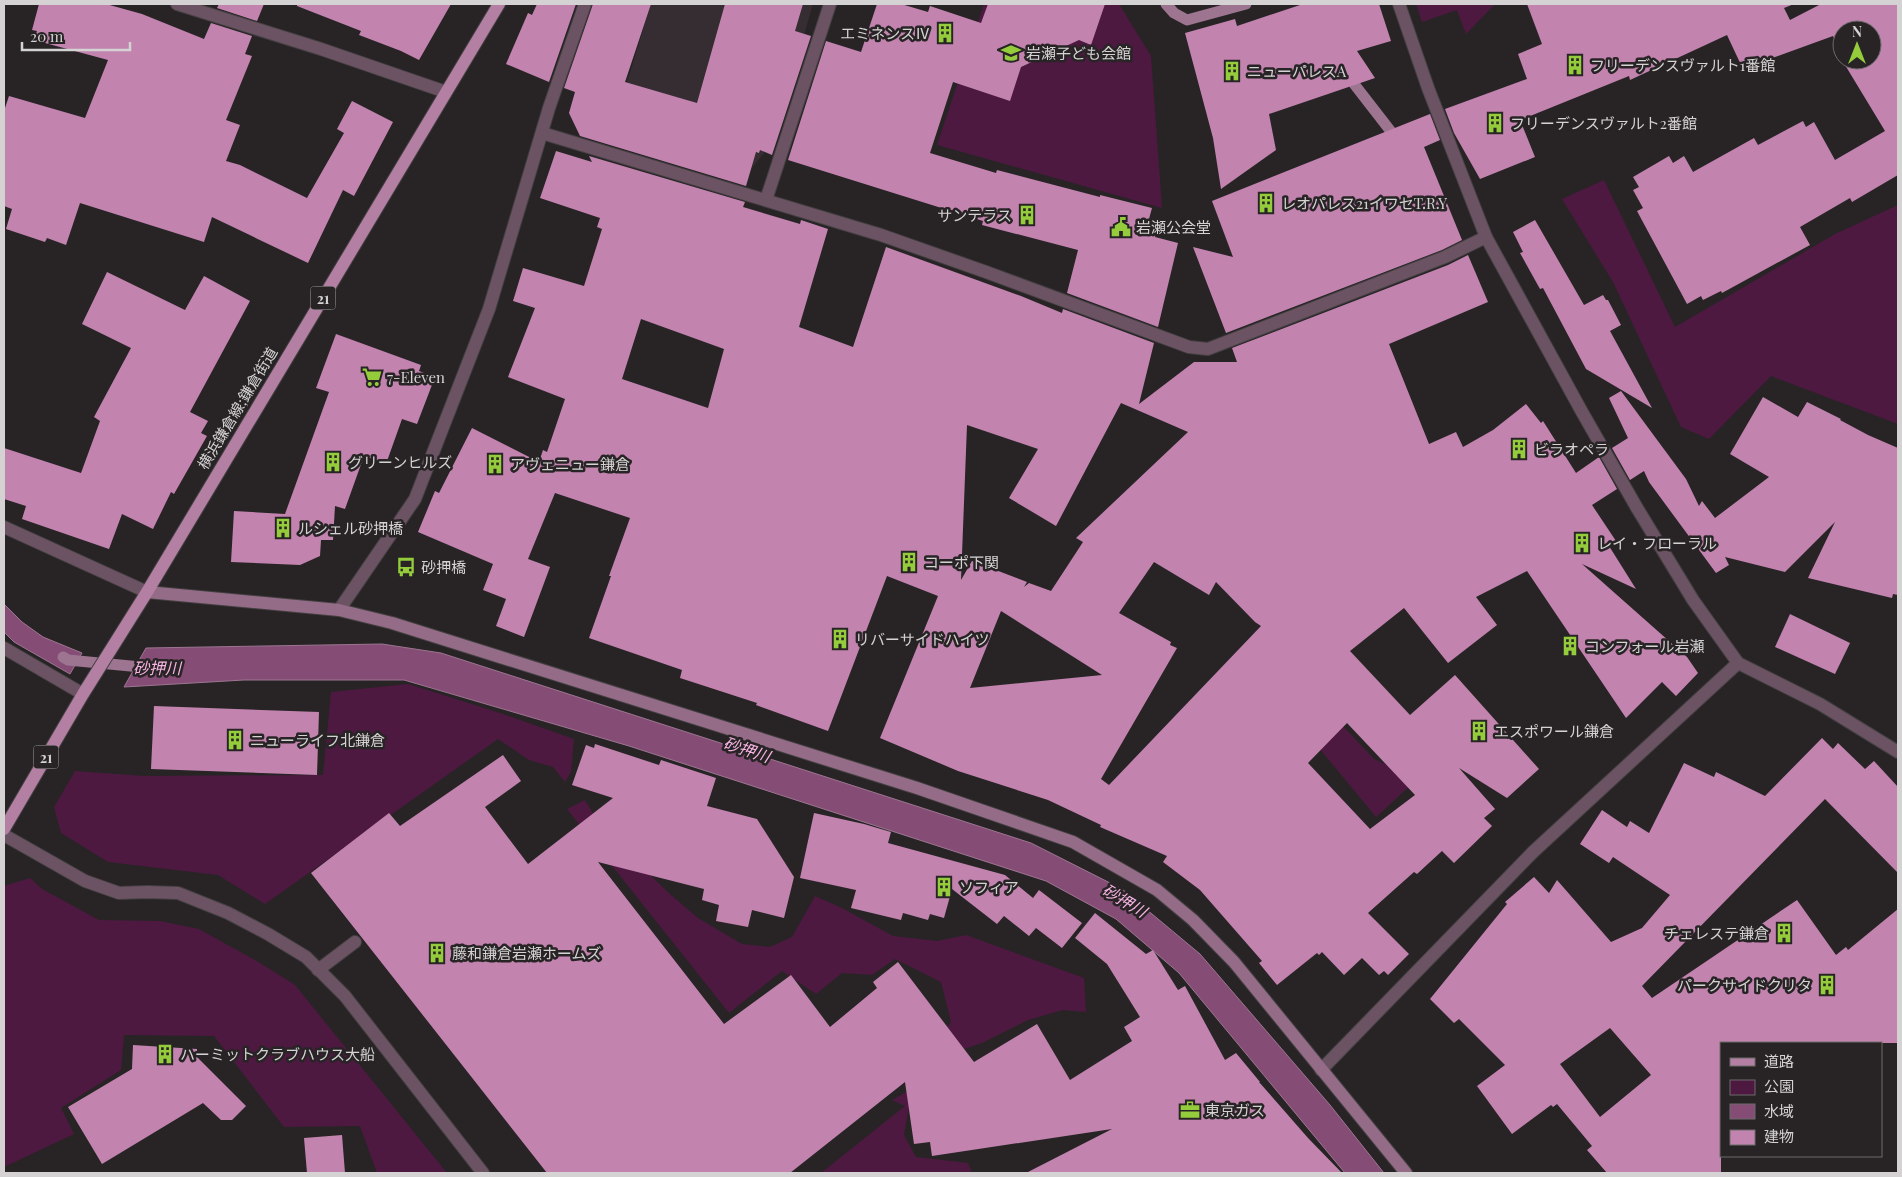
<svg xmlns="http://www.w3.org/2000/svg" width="1902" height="1177" viewBox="0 0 1902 1177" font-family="'Playfair Display','Noto Sans JP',serif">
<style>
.built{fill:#352d32}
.green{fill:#4d1940}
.water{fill:#854d75;stroke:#9d7591}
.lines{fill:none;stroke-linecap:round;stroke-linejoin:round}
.stream{stroke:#9d7591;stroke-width:11}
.building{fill:#c284af;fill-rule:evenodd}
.street-casing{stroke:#444042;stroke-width:14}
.secondary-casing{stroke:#444042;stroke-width:14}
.primary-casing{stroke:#444042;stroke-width:14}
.street{stroke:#6c5364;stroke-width:12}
.secondary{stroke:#946c87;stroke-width:12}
.primary{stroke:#b37fa3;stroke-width:12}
.labels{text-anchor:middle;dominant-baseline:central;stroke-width:5;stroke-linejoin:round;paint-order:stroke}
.shield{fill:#282426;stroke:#a09e9f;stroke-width:1}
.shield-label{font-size:14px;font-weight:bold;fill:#d4d2d3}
.poi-label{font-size:15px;fill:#d4d2d3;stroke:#282426;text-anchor:start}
.street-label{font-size:15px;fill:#d4d2d3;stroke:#282426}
.water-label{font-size:16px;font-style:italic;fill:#f7b3e2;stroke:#282426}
</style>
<rect width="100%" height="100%" fill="#282426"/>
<!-- built -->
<path class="built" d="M651,4H813L773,142L746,175L611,135Z"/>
<!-- green -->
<g class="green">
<path d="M984,4H1119L1151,56L1162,208L937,145Z"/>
<path d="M1416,4H1495L1466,34L1457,10L1422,22Z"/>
<path d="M1604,180L1675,327L1835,234L1898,205V424L1771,376L1709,439L1681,427L1613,282L1562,199Z"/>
<path d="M408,684L503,714L574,739L571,772L565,782L553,767L529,760L498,739L265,904L218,875L108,862L61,833L54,807L75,771L144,776L323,775L331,692Z"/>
<path d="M1308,689L1374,759L1387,765L1413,783L1376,817L1282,703Z"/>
<path d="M585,800L602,829L671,895L698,918L742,944L770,947L792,937L815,896L842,908L893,936L937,941L966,935L1084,978L1086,1012L1063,1010L1028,1020L982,1043L964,1049L948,1070L909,1106L904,1135L916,1157L968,1163L972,1173H821L905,1106L892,1100L908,1091L925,1059L951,1022L941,982L895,959L872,975L842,973L816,994L782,971L729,1013L567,809Z"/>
<path d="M30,878L42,889L99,920L160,921L199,929L260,963L295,985L447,1173H377L360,1126L284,1127L214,1036L124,1035L121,1070L61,1108L74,1134L4,1167V886Z"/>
</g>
<!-- water -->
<g class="water">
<path d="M4,604L22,622L43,637L82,653L70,674L14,642L4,632Z"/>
<path d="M382,644L441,653L1031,843L1122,889L1200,954L1330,1105L1384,1173H1345L1179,973L1116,919L1046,881L629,746L404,680H244L124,687L146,648Z"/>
</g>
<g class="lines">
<!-- stream -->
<g class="stream">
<path d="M1166,4L1174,13L1187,20L1246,4"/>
<path d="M1349,72L1351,80L1396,138L1398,142"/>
<path d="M63,657L68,660L151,668"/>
</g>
</g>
<!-- building -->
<g class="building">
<path d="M39,4H106L142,14L204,39L211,23L252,36L245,54L252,56L226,120L240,125L226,161L240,165L307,198L344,133L337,129L352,101L393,122L354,196L343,190L308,263L212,217L204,242L80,203L66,245L47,238L45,242L6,229L12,209L4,206V111L9,96L85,118L108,60L34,40L37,31L32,30Z"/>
<path d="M219,4H264L257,21L217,8Z"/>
<path d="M297,4H451L419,60L401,51L359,35L361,31L297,6Z"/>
<path d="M537,4H576L549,82L506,64L528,13L532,15Z"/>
<path d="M593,4H651L625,82L697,103L725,4H803L795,31L811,36L772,155L760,150L759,153L756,152L746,186L580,136L569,113L575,92L564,88Z"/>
<path d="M877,4H901L928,12L930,6L981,23L988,4H1105L1091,45L1079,40L1021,67L1010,101L953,82L930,153L996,173L997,170L1100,197V195L1152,208L1149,219L1159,221L1155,237L1178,243L1158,327L1067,293L1078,250L982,225L983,221L788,160L826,41L861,52Z"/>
<path d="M1303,4H1379L1391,41L1357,51L1375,78L1269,114L1276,150L1221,189L1213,138L1185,33L1235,19L1237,26Z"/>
<path d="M1527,4H1794L1784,8L1790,20L1821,4H1898V175L1852,202L1850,198L1800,227L1810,245L1722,293L1721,291L1703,300L1701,296L1687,304L1637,211L1643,208L1633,190L1639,187L1633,177L1669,156L1673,163L1684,156L1693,172L1754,138L1758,145L1803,121L1806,127L1814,122L1835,160L1885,131L1839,55L1841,53L1833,36L1764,61L1762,57L1742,67L1727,35L1630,80L1629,76L1520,120L1535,157L1480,179L1454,133L1445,109L1527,79L1518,54L1542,44ZM1842,30H1872V60H1842Z"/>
<path d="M1430,114L1440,140L1424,147L1462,240L1442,250L1226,333L1193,247L1233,257L1212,201Z"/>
<path d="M556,151L592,162L589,156L745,202L743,207L800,224L801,220L828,229L799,327L853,347L886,247L1021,296L1062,313L1063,309L1154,343L1139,404L1194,362H1237L1232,348L1448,265L1468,255L1488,302L1389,344L1429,444L1456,432L1463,447L1493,430L1526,404L1541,423L1543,421L1576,473L1599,457L1617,489L1592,505L1616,541L1609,546L1636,589L1582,564L1687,657L1698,673L1676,696L1662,682L1626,718L1527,571L1476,597L1497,625L1448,663L1404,608L1350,651L1410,715L1455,675L1539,769L1507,798L1459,768L1495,809L1484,818L1492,826L1454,863L1442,851L1417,874L1414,872L1368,913L1409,954L1388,975L1384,971L1379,975L1362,958L1344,975L1322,952L1319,955L1317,953L1277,985L1259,963L1262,961L1200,890L1163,862L1167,856L1100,827L1101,825L1048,800L958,771L880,738L938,596L887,576L828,731L756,705L757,703L680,678L682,670L589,638L611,576H609L630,518L555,493L528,559L550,567L524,637L496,626L506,599L483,590L493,564L418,532L435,491L439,493L472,428L539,462L543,450L547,452L565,399L508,377L535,308L513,301L523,268L584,286L602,229L597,227L600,218L540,198ZM641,319L724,349L708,408L622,379ZM1121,403L1188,432L1076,538L1083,542L1051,591L1029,583L1024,587L1027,582L972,561L961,580L967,425L1038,449L1009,498L1056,526ZM1154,562L1209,595L1216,582L1255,622L1261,626L1109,785L1101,779L1177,648L1170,645L1171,642L1119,613ZM1001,611L1009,616L1102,675L970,688ZM1347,723L1415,795L1370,829L1308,763Z"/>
<path d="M1535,220L1584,305L1603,295L1606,300H1608L1621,325L1610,331L1652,408L1586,369L1543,288L1540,289L1520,253L1523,252L1513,232Z"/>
<path d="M107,272L185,310L204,276L250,301L190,412L208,421L201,433L207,436L174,494L171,492L153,529L122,514L109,549L22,519L26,506L4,499V448L81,473L100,421L94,417L131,348L82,324Z"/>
<path d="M336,334L421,365L419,371L435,377L417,424L402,419L386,464L364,456L345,509L335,506L333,540H321L320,556L300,565L231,562L234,511L285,514L329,392L316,388Z"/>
<path d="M1621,391L1686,479L1699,506L1702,501L1715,518L1769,477L1730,454L1763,397L1798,417L1807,402L1841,419L1840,420L1868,435L1898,448V595L1893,594L1892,598L1808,578L1835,522L1785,572L1725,557L1729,565L1716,573L1649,482L1644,471L1630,480L1612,448L1628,438L1609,398Z"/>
<path d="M1790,614L1850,643L1835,674L1775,647Z"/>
<path d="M154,706L319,712L317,775L151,769Z"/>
<path d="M1822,738L1833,749L1838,743L1865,769L1874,761L1898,787V873L1825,799L1642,986L1652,998L1797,900L1836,955L1846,947L1848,950L1898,909V1043H1721V1173H1607L1587,1150L1592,1146L1557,1104L1553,1107L1551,1105L1512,1134L1477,1086L1505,1065L1459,1019L1454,1023L1430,999L1507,904L1505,902L1534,877L1549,893L1557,880L1611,942L1642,928L1670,895L1613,857L1609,863L1580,844L1602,810L1627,827L1630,821L1649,833L1684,763L1714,777L1716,772L1765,796ZM1610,1028L1651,1075L1600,1117L1560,1064Z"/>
<path d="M595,744L659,765L661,760L716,778L707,806L757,819L794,877L784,918L752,910L748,927L716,921L719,905L702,900L704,889L598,862L724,1024L791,975L830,1027L877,988L873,982L898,962L974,1062L1037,1024L1070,1080L1132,1041L1124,1027L1140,1017L1107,964L1075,938L1095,913L1146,954L1153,950L1178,990L1185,986L1225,1060L1236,1053L1260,1082H1259L1308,1138L1342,1173H1026L1112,1129L932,1156L930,1142L914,1144L905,1082L790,1173H547L311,873L389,813L400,826L503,755L521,781L485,807L528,864L613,798L572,785L586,745L594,748Z"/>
<path d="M814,813L864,824L891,832L888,843L1005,875L1033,898L1039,890L1082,923L1062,948L1036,928L1029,936L1004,916L997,924L952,889L944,918L930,914L928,920L903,913L901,920L851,908L856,890L800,878Z"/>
<path d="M133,1045L197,1049V1057L246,1106L232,1120H221L203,1103L102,1164L68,1107L132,1069Z"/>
<path d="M342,1135L345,1173H307L304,1138Z"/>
</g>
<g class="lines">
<defs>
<g id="street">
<path d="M177,4L321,49L446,92"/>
<path d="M1399,4L1428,88L1486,237L1582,412L1637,508L1693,600L1738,663L1820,704L1898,752"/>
<path d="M542,133L881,235L986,272L1189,347L1208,349L1445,257L1486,237"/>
<path d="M766,200L830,4"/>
<path d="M4,527L147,592"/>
<path d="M339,610L415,499L489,309L549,108L585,4"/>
<path d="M4,648L83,694"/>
<path d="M4,835L85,881L119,893L147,892L178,893L228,913L268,934L306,957L345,996L483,1173"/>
<path d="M318,970L355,942"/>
<path d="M1321,1070L1533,852L1738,663"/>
</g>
<path id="secondary" d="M147,592L339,610L392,623L917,788L1073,842L1157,890L1193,920L1234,962L1406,1173"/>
<path id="primary" d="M4,829L83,694L147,592L499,4"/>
</defs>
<!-- street casing -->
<use href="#street" class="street-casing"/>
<!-- secondary casing -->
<use href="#secondary" class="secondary-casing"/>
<!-- primary casing -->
<use href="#primary" class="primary-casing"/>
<!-- street -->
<use href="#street" class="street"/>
<!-- secondary -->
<use href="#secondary" class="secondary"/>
<!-- primary -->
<use href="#primary" class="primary"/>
</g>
<!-- icons -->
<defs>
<symbol id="building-bare" viewBox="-9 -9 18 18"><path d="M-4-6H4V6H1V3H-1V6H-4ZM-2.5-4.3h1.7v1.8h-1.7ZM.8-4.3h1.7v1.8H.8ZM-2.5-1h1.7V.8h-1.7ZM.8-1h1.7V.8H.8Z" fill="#94cc3c" stroke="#282426" stroke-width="2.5" paint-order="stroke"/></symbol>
<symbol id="school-bare" viewBox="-9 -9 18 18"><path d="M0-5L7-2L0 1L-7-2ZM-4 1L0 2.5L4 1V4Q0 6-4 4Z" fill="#94cc3c" stroke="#282426" stroke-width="2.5" paint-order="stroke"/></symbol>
<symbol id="civic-bare" viewBox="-9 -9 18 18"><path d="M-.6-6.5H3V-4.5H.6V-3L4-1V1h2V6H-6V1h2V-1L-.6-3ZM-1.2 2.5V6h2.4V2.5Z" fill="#94cc3c" stroke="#282426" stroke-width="2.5" paint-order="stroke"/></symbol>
<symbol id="supermarket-bare" viewBox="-9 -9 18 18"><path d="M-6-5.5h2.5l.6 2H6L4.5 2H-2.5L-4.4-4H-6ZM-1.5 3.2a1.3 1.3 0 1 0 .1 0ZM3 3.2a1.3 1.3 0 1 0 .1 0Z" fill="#94cc3c" stroke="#282426" stroke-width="2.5" paint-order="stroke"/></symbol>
<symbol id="bus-bare" viewBox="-9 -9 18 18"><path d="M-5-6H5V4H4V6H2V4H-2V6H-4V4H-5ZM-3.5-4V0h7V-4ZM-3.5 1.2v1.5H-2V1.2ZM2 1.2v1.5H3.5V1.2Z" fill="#94cc3c" stroke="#282426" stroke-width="2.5" paint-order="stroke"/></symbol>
<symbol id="office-bare" viewBox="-9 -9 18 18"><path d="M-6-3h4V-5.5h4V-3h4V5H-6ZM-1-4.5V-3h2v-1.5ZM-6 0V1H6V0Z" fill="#94cc3c" stroke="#282426" stroke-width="2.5" paint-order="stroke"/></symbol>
</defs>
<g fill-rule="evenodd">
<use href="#building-bare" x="931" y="19" width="28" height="28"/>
<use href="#school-bare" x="997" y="39" width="28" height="28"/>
<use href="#building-bare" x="1561" y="51" width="28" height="28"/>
<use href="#building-bare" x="1218" y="57" width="28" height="28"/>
<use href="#building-bare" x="1481" y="109" width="28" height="28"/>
<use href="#building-bare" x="1252" y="189" width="28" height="28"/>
<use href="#building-bare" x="1013" y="201" width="28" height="28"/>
<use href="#civic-bare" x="1107" y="213" width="28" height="28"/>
<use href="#supermarket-bare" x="358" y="363" width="28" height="28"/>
<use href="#building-bare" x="1505" y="435" width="28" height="28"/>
<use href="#building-bare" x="319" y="448" width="28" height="28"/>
<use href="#building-bare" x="481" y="450" width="28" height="28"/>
<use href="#building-bare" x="269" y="514" width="28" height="28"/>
<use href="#building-bare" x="1568" y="529" width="28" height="28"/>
<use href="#building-bare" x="895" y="548" width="28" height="28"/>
<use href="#bus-bare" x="392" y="553" width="28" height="28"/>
<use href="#building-bare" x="826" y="625" width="28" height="28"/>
<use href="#building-bare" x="1556" y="632" width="28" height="28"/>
<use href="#building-bare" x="1465" y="717" width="28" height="28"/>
<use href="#building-bare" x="221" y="726" width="28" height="28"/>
<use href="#building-bare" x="930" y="873" width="28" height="28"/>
<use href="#building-bare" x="1770" y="919" width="28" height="28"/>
<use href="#building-bare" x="423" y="939" width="28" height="28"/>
<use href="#building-bare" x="1813" y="971" width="28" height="28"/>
<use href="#building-bare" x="151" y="1040" width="28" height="28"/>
<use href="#office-bare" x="1176" y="1096" width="28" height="28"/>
</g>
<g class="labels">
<!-- shield labels -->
<g class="shield">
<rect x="310.5" y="286.5" width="25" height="23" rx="4"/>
<rect x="33.5" y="745.5" width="25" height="23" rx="4"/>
</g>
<g class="shield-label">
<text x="323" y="298">21</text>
<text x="46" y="757">21</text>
</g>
<!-- poi labels -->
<g class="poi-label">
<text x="930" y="33" text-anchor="end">エミネンスⅣ</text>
<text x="1026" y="53">岩瀬子ども会館</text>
<text x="1590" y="65">フリーデンスヴァルト1番館</text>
<text x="1247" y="71">ニューパレスA</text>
<text x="1510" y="123">フリーデンスヴァルト2番館</text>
<text x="1281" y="203">レオパレス21イワセT.R.Y</text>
<text x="1012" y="215" text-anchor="end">サンテラス</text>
<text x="1136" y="227">岩瀬公会堂</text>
<text x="387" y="377">7-Eleven</text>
<text x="1534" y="449">ビラオペラ</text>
<text x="348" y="462">グリーンヒルズ</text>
<text x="510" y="464">アヴェニュー鎌倉</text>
<text x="298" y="528">ルシェル砂押橋</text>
<text x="1597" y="543">レイ・フローラル</text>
<text x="924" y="562">コーポ下関</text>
<text x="421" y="567">砂押橋</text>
<text x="855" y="639">リバーサイドハイツ</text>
<text x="1585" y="646">コンフォール岩瀬</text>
<text x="1494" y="731">エスポワール鎌倉</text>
<text x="250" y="740">ニューライフ北鎌倉</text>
<text x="959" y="887">ソフィア</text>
<text x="1769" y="933" text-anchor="end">チェレステ鎌倉</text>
<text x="452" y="953">藤和鎌倉岩瀬ホームズ</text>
<text x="1812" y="985" text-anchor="end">パークサイドクリタ</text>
<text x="180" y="1054">ハーミットクラブハウス大船</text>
<text x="1205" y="1110">東京ガス</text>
</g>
<!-- street labels -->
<g class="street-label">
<text transform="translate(237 408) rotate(-59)">横浜鎌倉線;鎌倉街道</text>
</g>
<!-- water labels -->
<g class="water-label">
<text x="157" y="667">砂押川</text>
<text transform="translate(747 749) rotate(18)">砂押川</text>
<text transform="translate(1125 900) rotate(31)">砂押川</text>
</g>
</g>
<!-- border -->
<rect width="1902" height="1177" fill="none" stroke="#d4d2d3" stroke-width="10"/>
<!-- legend -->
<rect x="1720" y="1042" width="162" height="115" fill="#282426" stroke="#6d6a6b"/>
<rect x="1730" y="1058" width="25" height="8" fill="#b37fa3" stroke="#6d6a6b"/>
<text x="1764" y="1067" font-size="15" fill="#d4d2d3">道路</text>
<rect x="1730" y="1080" width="25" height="15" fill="#4d1940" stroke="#6d6a6b"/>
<text x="1764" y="1092" font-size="15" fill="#d4d2d3">公園</text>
<rect x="1730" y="1104" width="25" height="15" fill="#854d75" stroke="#6d6a6b"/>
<text x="1764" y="1117" font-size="15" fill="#d4d2d3">水域</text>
<rect x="1730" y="1130" width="25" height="15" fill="#c284af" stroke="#6d6a6b"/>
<text x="1764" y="1142" font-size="15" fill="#d4d2d3">建物</text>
<!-- north arrow -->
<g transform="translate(1857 45)"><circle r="24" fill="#282426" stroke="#6d6a6b"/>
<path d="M0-4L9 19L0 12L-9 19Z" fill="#94cc3c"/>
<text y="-8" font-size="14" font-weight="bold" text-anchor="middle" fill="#d4d2d3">N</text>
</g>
<!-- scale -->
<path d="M22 42v8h108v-8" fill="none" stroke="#d4d2d3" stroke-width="2.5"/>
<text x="30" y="42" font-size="15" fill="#d4d2d3" stroke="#282426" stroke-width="4" paint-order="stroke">20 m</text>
</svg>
